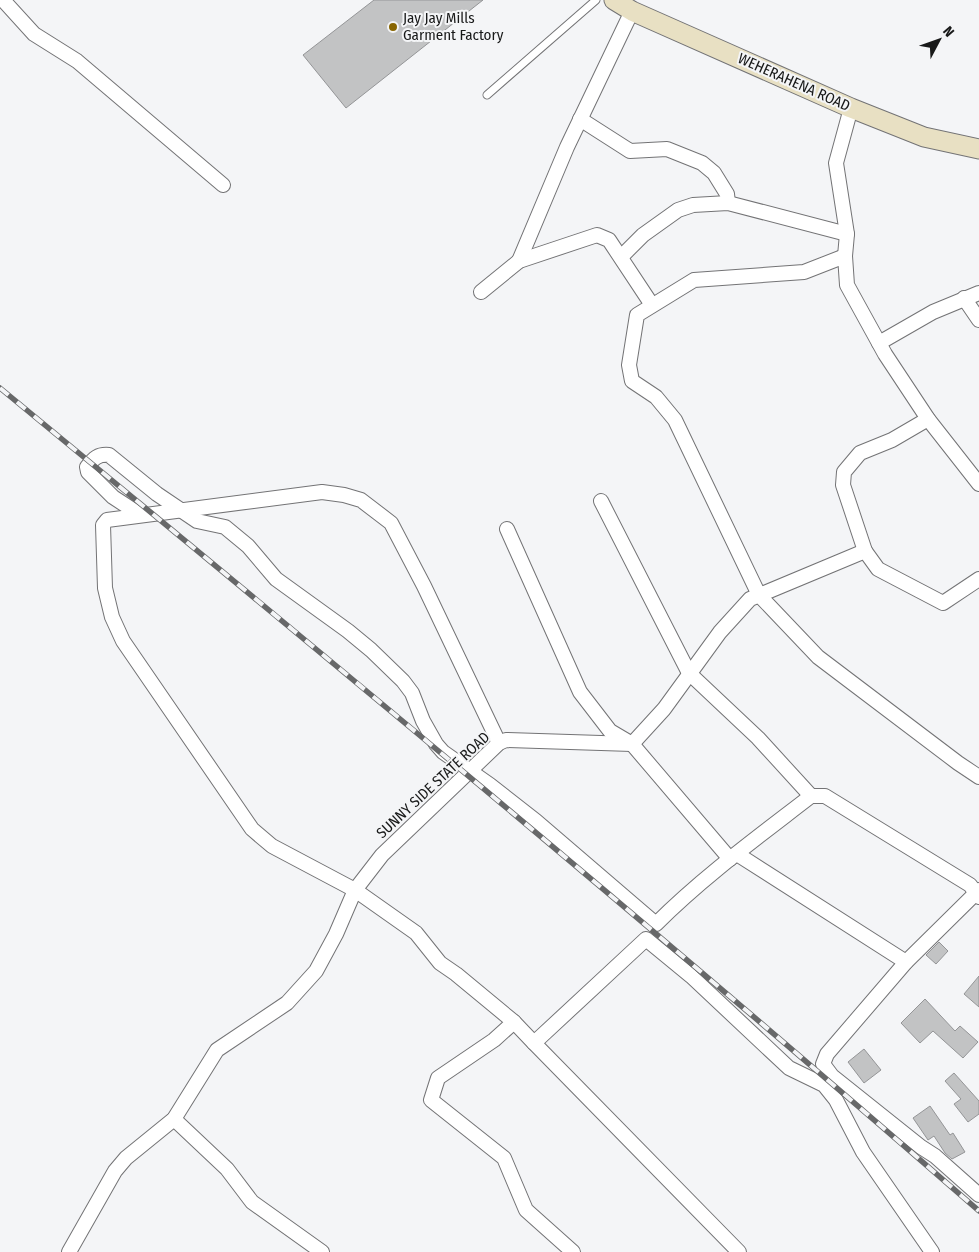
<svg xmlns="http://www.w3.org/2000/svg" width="979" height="1252" viewBox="0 0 979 1252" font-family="'Fira Sans Condensed',sans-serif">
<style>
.building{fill:#c2c3c4;stroke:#949597}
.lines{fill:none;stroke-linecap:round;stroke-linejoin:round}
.lane-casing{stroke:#737375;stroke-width:9}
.street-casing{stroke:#737375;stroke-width:16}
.secondary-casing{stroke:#737375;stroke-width:21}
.lane{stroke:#fff;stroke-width:7}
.street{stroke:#fff;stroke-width:14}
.secondary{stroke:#e8e0c3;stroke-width:19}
.rail-casing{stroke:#676869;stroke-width:5.5}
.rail{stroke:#f4f5f7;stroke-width:4;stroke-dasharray:11;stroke-linecap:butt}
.poi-dot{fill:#886501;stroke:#f4f5f7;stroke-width:2}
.labels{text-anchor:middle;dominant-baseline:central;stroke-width:4;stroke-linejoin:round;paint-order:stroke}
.poi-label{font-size:15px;fill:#181919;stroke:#f4f5f7;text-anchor:start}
.street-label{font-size:15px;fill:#181919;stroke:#f4f5f7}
</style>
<rect width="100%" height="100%" fill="#f4f5f7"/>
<!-- building -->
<g class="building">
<path d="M374,0H483L346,108L303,55Z"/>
<path d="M939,942L948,951L936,964L926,955Z"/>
<path d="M979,976V1007L964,994Z"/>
<path d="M925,999L955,1031L960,1026L978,1042L963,1058L933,1031L920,1043L901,1023Z"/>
<path d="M864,1049L881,1070L864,1083L848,1062Z"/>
<path d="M954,1073L979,1101V1114L968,1122L954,1104L961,1099L945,1081Z"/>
<path d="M930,1106L950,1135L953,1133L965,1152L952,1159L945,1153L934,1136L928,1140L913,1118Z"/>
</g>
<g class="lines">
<defs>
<path id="lane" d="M487,95L596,0"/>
<g id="street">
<path d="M3,0L34,34L77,61L223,185"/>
<path d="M851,108L836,163L847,234L845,256L847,285L885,354L928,419L979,484"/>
<path d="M580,119L630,151L667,149L702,163L714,173L727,194L728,203"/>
<path d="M845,256L804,272L694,280L637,315L629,365L632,381L656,397L675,420L759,595L818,657L958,763L979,777"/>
<path d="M621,257L643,235L678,210L693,205L728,203L847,234"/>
<path d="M519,261L567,147L632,11"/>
<path d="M481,292L519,261L597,235L609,240L652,305"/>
<path d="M964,298L979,320"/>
<path d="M879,343L933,312L979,293"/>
<path d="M601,501L689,673L758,738L811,796"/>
<path d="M139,514L113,497L88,472L87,467C94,458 98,454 109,455L157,494L197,521L225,527L248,546L276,579L348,631L371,650L403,681L412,693L423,721L436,744L443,752L490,785L536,821L656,924C703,877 758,837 811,796H825L970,885L979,897"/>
<path d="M507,529L580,692L610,731L632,744L730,859"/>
<path d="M865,551L843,485L844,472L860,453L892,440L928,419"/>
<path d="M499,743L424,586L391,523L361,500L344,495L322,492L107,520L103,525L105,588L112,617L123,641L252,829L272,846L355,890L416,933L440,963L456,974L514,1022L534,1043L739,1252"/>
<path d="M737,854L906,962"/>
<path d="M979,890L906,962L827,1054L823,1064L832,1076L921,1147L935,1156L979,1195"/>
<path d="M514,1022L494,1040L438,1078L431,1100L504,1158L526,1210L573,1252"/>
<path d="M534,1043L646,939L691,976L789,1068L824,1085L836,1100L863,1152L932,1252"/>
<path d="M174,1119L227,1169L252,1202L322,1252"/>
<path d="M69,1252L115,1171L126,1158L174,1119L217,1050L287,1003L316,971L336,934L355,890L382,855L499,743L506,740L632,744L664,709L720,632L750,599L865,551L878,569L943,603L979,579"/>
</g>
<path id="secondary" d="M614,0L632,11L851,108L924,137L979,149"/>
</defs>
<!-- lane casing -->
<use href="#lane" class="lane-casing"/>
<!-- street casing -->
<use href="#street" class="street-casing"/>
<!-- secondary casing -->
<use href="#secondary" class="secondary-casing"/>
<!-- lane -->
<use href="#lane" class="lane"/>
<!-- street -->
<use href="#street" class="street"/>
<!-- secondary -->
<use href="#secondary" class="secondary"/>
<defs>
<path id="rail" d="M0,388C329,659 658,931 979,1211"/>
</defs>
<!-- rail casing -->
<use href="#rail" class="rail-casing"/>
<!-- rail -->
<use href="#rail" class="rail"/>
</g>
<!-- markers -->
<circle class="poi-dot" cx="393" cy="27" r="5"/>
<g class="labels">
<!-- poi labels -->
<g class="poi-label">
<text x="403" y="18">Jay Jay Mills<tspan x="403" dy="17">Garment Factory</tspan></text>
</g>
<!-- street labels -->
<g class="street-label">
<text transform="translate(794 82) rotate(24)">WEHERAHENA ROAD</text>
<text transform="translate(433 785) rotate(-43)">SUNNY SIDE STATE ROAD</text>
</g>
</g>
<!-- north arrow -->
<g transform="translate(939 40) rotate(49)" stroke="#f4f5f7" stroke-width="4" paint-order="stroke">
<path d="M0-4L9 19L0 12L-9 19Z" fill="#181919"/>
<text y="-8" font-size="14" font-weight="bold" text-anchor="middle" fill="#181919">N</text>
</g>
</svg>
